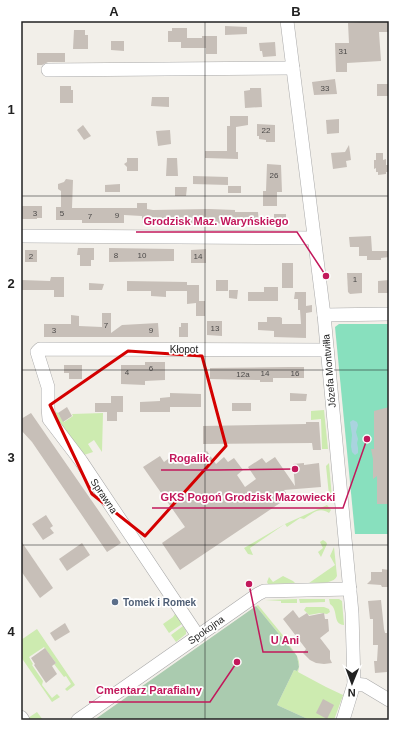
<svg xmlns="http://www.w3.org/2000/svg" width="410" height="741" viewBox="0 0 410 741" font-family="Helvetica,sans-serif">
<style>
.grass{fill:#cdebb0}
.cemetery{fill:#aacbaf}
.pitch{fill:#88e0be}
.water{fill:#aad3df}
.building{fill:#c7bfb8}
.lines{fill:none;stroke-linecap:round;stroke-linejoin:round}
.minor-casing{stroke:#a9a9a9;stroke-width:14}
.minor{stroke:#fff;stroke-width:13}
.marked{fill:none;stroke:#d40000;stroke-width:3;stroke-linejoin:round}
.grid{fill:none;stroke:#222;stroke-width:1;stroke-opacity:0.55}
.service-dot{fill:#5c6f8a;stroke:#fff;stroke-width:1.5}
.labels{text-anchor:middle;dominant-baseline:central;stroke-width:3.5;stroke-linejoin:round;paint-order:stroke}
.number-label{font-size:8px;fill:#4b4948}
.street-label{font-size:10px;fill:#222;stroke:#fff}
.service-label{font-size:10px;font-weight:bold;fill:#4e5e75;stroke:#fff;text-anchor:start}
.leader{fill:none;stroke:#c2185b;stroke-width:1.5}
.callout-dot{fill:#c2185b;stroke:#fff;stroke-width:1.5}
.callout-label{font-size:11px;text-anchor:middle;font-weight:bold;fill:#c2185b;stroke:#fff;stroke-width:3.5;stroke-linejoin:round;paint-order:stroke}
.neatline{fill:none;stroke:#222;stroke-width:1.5}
.grid-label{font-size:13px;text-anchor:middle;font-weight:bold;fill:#222}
</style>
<rect width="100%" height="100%" fill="#f2efe9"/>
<!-- grass -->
<g class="grass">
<path d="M324,410L328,449H322L321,419L311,420V411Z"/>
<path d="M57,412L64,422L73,416L72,414L103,413L102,452L94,440L88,444L93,452L84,455L53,415Z"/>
<path d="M329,463L332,498L329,495L326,466Z"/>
<path d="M327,505L331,510L329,513C319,506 312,514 304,519L300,518L287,527L285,524L250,548L253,555L248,554L244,548L285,524Z"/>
<path d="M323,540L326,542L327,544L321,557L318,552L323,548L320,542Z"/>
<path d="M334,547L337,576C333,585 317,582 309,583L335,565L330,556Z"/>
<path d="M283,576L293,581L295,583L268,584L267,582L269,577L273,582Z"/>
<path d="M297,599V603H281V601L265,600Z"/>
<path d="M299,599H325V602L300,603Z"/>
<path d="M329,599H339L342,601L344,625C332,624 339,610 330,604Z"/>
<path d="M258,605L290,644V646C296,654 302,661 298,672L326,687L343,695L345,690V639V690L334,720H310L277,705L294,670L297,671L299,667L297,656L256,606Z"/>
<path d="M306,607H324L329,609L330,612L327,614L320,613L309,615L304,610Z"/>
<path d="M175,614L182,624L169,633L163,624L173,617Z"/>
<path d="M183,626L186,631V634L176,642L171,635Z"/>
<path d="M37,629L75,685L67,691L65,689L71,684L66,676L64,677L54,664L56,663L44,647L29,657L33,664L32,665L43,681L42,685L52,698L57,694L60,697L52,702L21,657V640Z"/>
<path d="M37,712L43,720H29L28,718Z"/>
</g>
<!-- cemetery -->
<path class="cemetery" d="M256,606L297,656L299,667L297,671L294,670L277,705L310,720H94Z"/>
<!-- pitch -->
<path class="pitch" d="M339,324H389V534H355L335,327Z"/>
<!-- water -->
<path class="water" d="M353,420L357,422L358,425L356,432L358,439L357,443L358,448V453L355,455L352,452L351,446L352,435L350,422Z"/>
<!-- building -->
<g class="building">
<path d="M362,21H389V32H379L381,61L347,63V72H336L335,43H349L348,23L362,22Z"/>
<path d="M225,26L247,27V34L225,35Z"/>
<path d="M172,28H187V38H202V36H217V54H206V48H181V42H168V31H172Z"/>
<path d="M74,30H85V35H88V49H73Z"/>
<path d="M111,41H124V51L111,50Z"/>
<path d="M275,42L276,56L263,57L262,51H260L259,43Z"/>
<path d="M37,53H65V62H48L42,65H37Z"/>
<path d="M335,79L337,94L314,95L312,82Z"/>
<rect x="377" y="84" width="12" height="12"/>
<path d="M60,86H71V90H73V103H60Z"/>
<path d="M250,88H261L262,107L245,108L244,91L250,90Z"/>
<path d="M152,97H169V107L151,106Z"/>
<path d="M230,116H248V125L236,127V152H238V159L205,158V151H227V126H230Z"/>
<path d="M339,119V133L327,134L326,120Z"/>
<path d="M257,124L275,125V142H266V140L259,139V136H257Z"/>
<path d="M83,125L91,136L84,140L77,130Z"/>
<path d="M170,130L171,144L158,146L156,131Z"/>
<path d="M349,145L351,160L346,161L347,167L333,169L331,153L345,152Z"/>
<path d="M376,153H383V160L386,159V165H389V172H386V174L378,175V172H376V168L374,169V160H376Z"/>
<path d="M127,158H138V171H127V167L124,164L127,162Z"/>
<path d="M167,158H177L178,176H166Z"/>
<path d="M267,164L281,165L282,192H277V206H263V191H266Z"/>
<path d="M193,176L228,177V185L193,184Z"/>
<path d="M66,179L73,180L72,208H137V203H147V209L153,210L209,209L235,210V212H258L259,224L178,223V227H168V223H142V216L124,215V223H82V220H56V207H61V191L58,189V184L64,182Z"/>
<path d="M120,184V192H105V185Z"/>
<rect x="228" y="186" width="13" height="7"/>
<path d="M175,187H187L186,196H175Z"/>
<path d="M21,206H42V218H37V219H21Z"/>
<rect x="274" y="214" width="12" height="12"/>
<path d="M371,236L372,251H389V257L381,258V260H367V256H359V247H350L349,237Z"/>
<path d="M78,248H94V260H91V266H80V255H77Z"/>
<path d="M109,248L174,249V261L109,262Z"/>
<path d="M206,249V263H191V250Z"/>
<rect x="25" y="250" width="12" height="12"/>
<rect x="282" y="263" width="11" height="25"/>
<path d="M347,273H362V293L350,294L348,292Z"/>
<path d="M51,277H64V297H54V290H21V280L50,281Z"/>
<rect x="216" y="280" width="12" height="11"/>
<path d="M389,280V293H378V281Z"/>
<path d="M127,281L187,282V285H199V301H205V316H196V303L187,304V291H166V297L151,296V291H127Z"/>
<path d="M89,283L104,284L102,290H89Z"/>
<path d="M264,287H278V301H248V292H264Z"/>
<path d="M229,290H238L237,299L229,298Z"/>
<path d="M295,292H306V306L312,305V312L306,313V338L274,337V331L258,330V322H267V317H280L282,318V324H301L300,310H298V299H294Z"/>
<path d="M102,313H111V333L122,325L158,323L159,337H44V324H71V315L79,316V326L102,327Z"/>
<path d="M207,321H222V336L207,335Z"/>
<path d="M181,323H188V337H179V327H181Z"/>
<path d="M145,362H165V380L145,381V385L121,384V365H145Z"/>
<path d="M64,365H82V379H69V373H64Z"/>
<path d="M289,367H304V378H273V382H260V380L210,379V368Z"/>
<path d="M170,393L201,394V407H170V412H140V402L160,401V398L170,397Z"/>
<path d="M290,393L307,394L306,401H290Z"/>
<path d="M111,396H123V412H117V421H107V412H95V403H111Z"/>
<rect x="232" y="403" width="19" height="8"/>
<path d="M67,407L72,416L63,422L58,413Z"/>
<path d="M389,407V504H377V476L373,479V459L371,449H374V411Z"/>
<path d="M31,413L121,543L107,552L32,442L21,430V419Z"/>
<path d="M306,422H319L321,450H313L312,443L203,444V426L306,424Z"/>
<path d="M207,451L216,464L224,457L228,462L234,458L243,470L237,475L245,487L256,479L248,467L262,458L266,463L275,457L295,486L293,464L304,463V465L319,463L321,487L284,490L289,497L180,570L162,543L185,527L143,467L160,456L164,462L172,456L177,463L186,457L190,463Z"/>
<path d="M46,515L53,526L50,528L54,533L43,540L32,524Z"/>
<path d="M21,541L53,588L40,598L21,571Z"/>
<path d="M82,543L90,555L67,571L59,559Z"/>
<path d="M382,569L389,570V587H382L381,585L367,584L371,580V572H382Z"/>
<path d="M381,600L384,629L385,633H387V672L375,673L374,661H377L378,645H373V619H370L368,601Z"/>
<path d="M293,610L299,618L307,613L309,616L324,613L325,619H328L329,631L320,638L330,651V659L332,663L324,664L316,663L310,660L303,653L306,649L283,619Z"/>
<path d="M65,623L70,632L55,641L50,633Z"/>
<path d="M45,648L56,663L52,666L57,674L46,683L34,665L35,664L31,658Z"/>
<path d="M323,699L334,705L327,719L316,713Z"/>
</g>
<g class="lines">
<defs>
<g id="minor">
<path d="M287,21L324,315L352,613L354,684L343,720"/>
<path d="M48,70L293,68"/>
<path d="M21,236L314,238"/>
<path d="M324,315L389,314"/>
<path d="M198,636L81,461L49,419L48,408V387L37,352L40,349L327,350"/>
<path d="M354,684L364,685L389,700"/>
<path d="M21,717L23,720"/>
<path d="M78,720L258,594L264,591L350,589"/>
</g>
</defs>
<!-- minor casing -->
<use href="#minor" class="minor-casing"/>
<!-- minor -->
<use href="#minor" class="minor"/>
</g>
<!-- marked area -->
<path class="marked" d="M128,351L202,356L226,446L145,536L92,494L50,405Z"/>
<!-- grid -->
<path class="grid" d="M205,21V720M21,196H389M21,370H389M21,545H389"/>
<!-- markers -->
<circle class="service-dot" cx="115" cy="602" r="4"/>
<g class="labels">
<!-- number labels -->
<g class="number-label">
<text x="343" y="51">31</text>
<text x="325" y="88">33</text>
<text x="266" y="130">22</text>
<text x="274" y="175">26</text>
<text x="35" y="213">3</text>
<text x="62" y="213">5</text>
<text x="117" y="215">9</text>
<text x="90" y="216">7</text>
<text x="116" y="255">8</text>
<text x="142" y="255">10</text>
<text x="31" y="256">2</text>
<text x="198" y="256">14</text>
<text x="355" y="279">1</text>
<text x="106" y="325">7</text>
<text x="215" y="328">13</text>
<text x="54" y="330">3</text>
<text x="151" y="330">9</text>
<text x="151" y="368">6</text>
<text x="127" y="372">4</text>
<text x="265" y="373">14</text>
<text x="295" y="373">16</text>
<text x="243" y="374">12a</text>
</g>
<!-- street labels -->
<g class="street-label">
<text x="184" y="349">Kłopot</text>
<text transform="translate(329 371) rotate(-95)">Józefa Montwiłła</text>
<text transform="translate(104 496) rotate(56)">Sprawna</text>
<text transform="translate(206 630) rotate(-35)">Spokojna</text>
</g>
<!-- service labels -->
<g class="service-label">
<text x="123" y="602">Tomek i Romek</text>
</g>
</g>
<!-- callouts -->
<path class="leader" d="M326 276L297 232H136M295 469L217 470H161M367 439L343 508H152M249 584L263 652H308M237 662L210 702H89"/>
<g class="callout-dot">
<circle cx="326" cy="276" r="4"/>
<circle cx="295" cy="469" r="4"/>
<circle cx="367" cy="439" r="4"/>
<circle cx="249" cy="584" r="4"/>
<circle cx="237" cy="662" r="4"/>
</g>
<g class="callout-label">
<text x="216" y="225">Grodzisk Maz. Waryńskiego</text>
<text x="189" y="462">Rogalik</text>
<text x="248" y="501">GKS Pogoń Grodzisk Mazowiecki</text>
<text x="285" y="644">U Ani</text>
<text x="149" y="694">Cmentarz Parafialny</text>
</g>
<!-- border -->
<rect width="410" height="741" fill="none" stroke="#ffffff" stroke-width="44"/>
<!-- north arrow -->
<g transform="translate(352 683) rotate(181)" stroke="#ffffff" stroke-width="3" paint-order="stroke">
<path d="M0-3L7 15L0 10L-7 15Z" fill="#222222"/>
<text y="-6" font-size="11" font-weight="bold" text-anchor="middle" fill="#222222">N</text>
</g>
<rect x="22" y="22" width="366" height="697" class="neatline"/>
<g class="grid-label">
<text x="114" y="16">A</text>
<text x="296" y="16">B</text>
<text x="11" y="114">1</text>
<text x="11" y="288">2</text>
<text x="11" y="462">3</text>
<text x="11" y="636">4</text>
</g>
</svg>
